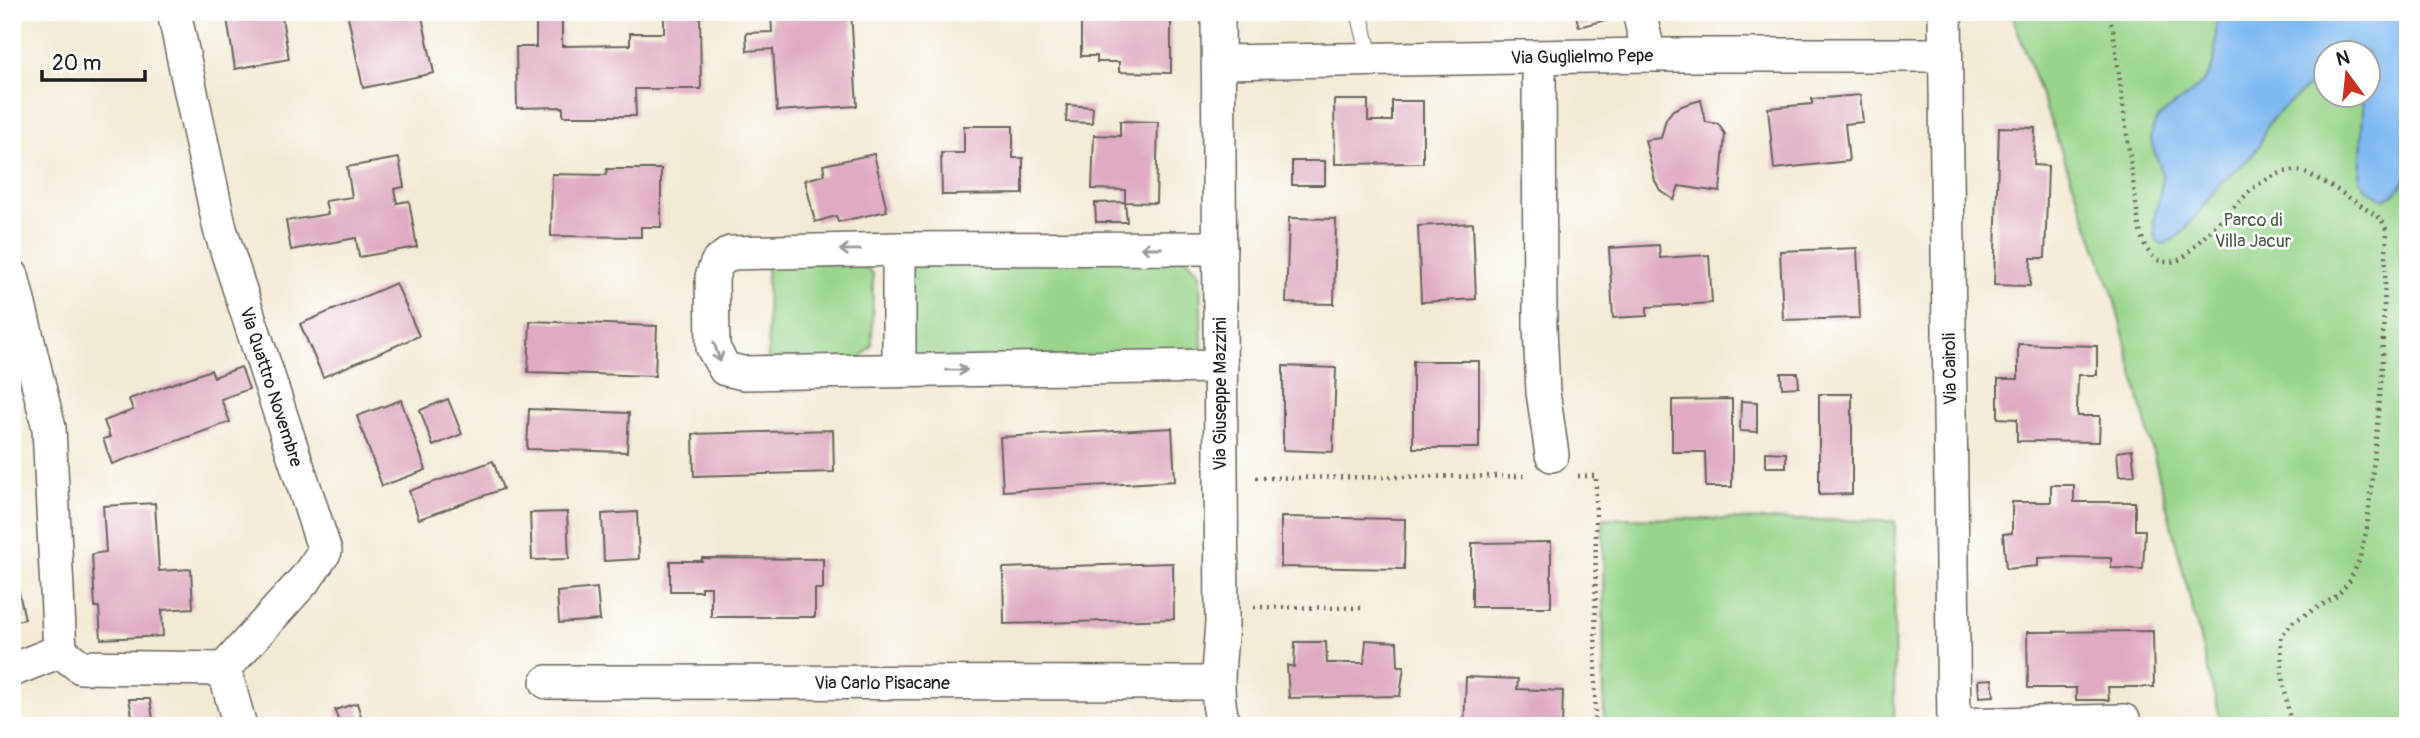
<svg xmlns="http://www.w3.org/2000/svg" width="2420" height="738" viewBox="0 0 2420 738" font-family="Pangolin,sans-serif">
<style>
.green{fill:#98d58a;stroke:#5a7853;stroke-width:2;fill-rule:evenodd}
.water{fill:#7eb9f0;stroke:#4d6a86;stroke-width:2}
.building{fill:#e0abc2}
.lines{fill:none;stroke-linecap:round;stroke-linejoin:round}
.lane-casing{stroke:#67645c;stroke-width:18}
.street-casing{stroke:#67645c;stroke-width:36}
.path{stroke:#67645c;stroke-width:4.5;stroke-dasharray:2 5;stroke-linecap:butt}
.lane{stroke:#fff;stroke-width:16}
.street{stroke:#fff;stroke-width:33}
.oneway{stroke:#999}
.labels{text-anchor:middle;dominant-baseline:central;stroke-width:5;stroke-linejoin:round;paint-order:stroke}
.street-label{font-size:18px;fill:#1c1c1c;stroke:#fff}
.park-label{font-size:18px;fill:#475d42;stroke:#fff}
</style>
<rect width="100%" height="100%" fill="#fff"/>
<filter id="ink" filterUnits="userSpaceOnUse"><feTurbulence type="fractalNoise" baseFrequency=".0143" numOctaves="2"/><feDisplacementMap in="SourceGraphic" scale="14" xChannelSelector="R" yChannelSelector="G"/><feConvolveMatrix kernelMatrix="1 2 1 2 8 2 1 2 1" color-interpolation-filters="sRGB"/></filter>
<filter id="wash" filterUnits="userSpaceOnUse"><feTurbulence type="fractalNoise" baseFrequency=".00686" numOctaves="4" result="noise"/><feDisplacementMap in="SourceGraphic" scale="28" xChannelSelector="R" yChannelSelector="G"/><feGaussianBlur stdDeviation="1.57" result="paint"/><feColorMatrix in="noise" values="0 0 0 0 0 0 0 0 0 0 0 0 0 0 0 0 0 1.4 0 .05"/><feComposite in="paint" operator="in"/></filter>
<g filter="url(#wash)">
<rect width="100%" height="100%" fill="#f3ead4"/>
<!-- green -->
<g class="green">
<path d="M2011,12H2408V726H2222L2113,294ZM2326,52H2368V94H2326Z"/>
<path d="M1183,255L1200,273L1202,348L1188,357L918,358L907,346L905,272L924,256Z"/>
<path d="M859,261L873,274L872,345L858,361L768,363L767,262Z"/>
<path d="M1603,518L1895,521L1894,726H1604Z"/>
</g>
<!-- water -->
<path class="water" d="M2228,12H2408V175L2396,193L2384,199L2367,189L2360,181L2363,109L2361,95L2368,94V52H2356L2347,44L2338,46L2333,52H2326C2326,83 2285,101 2269,123C2263,131 2262,144 2255,152C2244,165 2230,174 2219,186C2201,204 2189,235 2164,244L2156,241C2150,221 2159,203 2162,183C2165,163 2144,146 2154,126C2158,116 2168,109 2177,103C2215,78 2216,67 2216,23Z"/>
<g id="blocks">
<!-- building -->
<g class="building">
<path d="M226,12H281L289,59L235,69Z"/>
<path d="M347,12H421L434,73L363,88Z"/>
<path d="M536,12H562V46L630,45V33H664V12H700L701,89H635L636,116H563V107L517,108L516,47H536Z"/>
<path d="M771,12H851L857,106L777,111L773,49L747,51L746,33L772,32Z"/>
<path d="M1081,12H1171V73L1119,72V62H1097V56H1081Z"/>
<path d="M1575,12H1623L1624,15L1579,27Z"/>
<path d="M1860,95L1863,122L1845,124L1849,161L1774,169L1768,108L1812,104V99Z"/>
<path d="M1334,100H1368V121H1392V101H1423V163L1335,164Z"/>
<path d="M1701,100L1706,122L1718,124L1725,134L1720,192L1679,186L1674,200L1660,190L1655,181L1645,140L1661,138L1666,119L1673,110L1684,105Z"/>
<path d="M1067,105L1093,107L1092,123L1066,122Z"/>
<path d="M1120,121L1158,122L1156,203L1125,202V190L1092,189L1094,135L1120,136Z"/>
<path d="M964,126H1013V158H1023V194L942,195L941,153H964Z"/>
<path d="M1999,127L2035,128L2034,165L2048,166L2045,258H2031L2030,286L1994,285Z"/>
<path d="M874,154L887,211L838,222L836,216L815,222L805,180L825,175L823,165Z"/>
<path d="M399,158L404,187L394,189L397,203L409,201L417,247L359,257L356,238L291,250L286,221L328,214L325,201L352,197L347,167Z"/>
<rect x="1292" y="161" width="33" height="24"/>
<path d="M607,169H661V227H641V237L551,236L552,174L606,175Z"/>
<path d="M1125,202L1127,222H1096L1095,203Z"/>
<path d="M1289,218L1336,219L1334,304L1286,303Z"/>
<path d="M1473,223L1476,299L1421,302L1418,226Z"/>
<path d="M1659,245L1660,258L1709,255L1712,303L1647,307V316L1613,318L1609,248Z"/>
<path d="M1857,248L1860,318L1783,320L1780,251Z"/>
<path d="M396,283L419,336L323,377L300,324Z"/>
<path d="M530,321L657,326L655,376L528,372Z"/>
<path d="M2018,344L2097,346V375H2078L2077,412L2078,416H2100L2099,442L2017,441V419L1998,418V379H2018Z"/>
<rect x="1413" y="361" width="66" height="87"/>
<path d="M1283,366L1336,368L1333,452L1283,450Z"/>
<path d="M241,367L249,389L221,399L230,422L112,464L103,439L110,437L104,421L133,410L129,399L211,370L214,377Z"/>
<path d="M1781,373H1798L1799,387L1782,388Z"/>
<path d="M1819,394H1852V494L1819,495Z"/>
<path d="M448,399L462,434L433,446L420,410Z"/>
<path d="M1732,399V487H1706L1705,452H1672V400Z"/>
<path d="M401,400L426,470L382,486L357,416Z"/>
<path d="M1741,401L1757,402V432L1740,431Z"/>
<path d="M529,409L629,413L627,452L527,449Z"/>
<path d="M1172,428L1175,481L1003,491L1000,437Z"/>
<path d="M833,430L834,472L694,476L693,434Z"/>
<path d="M2132,450L2135,475L2119,476L2117,452Z"/>
<path d="M1766,452L1786,453V467H1766Z"/>
<path d="M493,461L503,489L419,519L409,491Z"/>
<path d="M2051,485H2074V502H2135V530H2145L2143,569L2111,568V558L2062,557L2038,558V566L2006,569L2003,534L2012,533V502H2051Z"/>
<path d="M155,503L159,571L191,569L193,608L162,610L163,636L101,639L99,607H95L92,554L106,552L103,506Z"/>
<path d="M567,512L569,559L532,560L530,513Z"/>
<path d="M637,512L639,559L604,561L602,514Z"/>
<path d="M1281,517L1405,519L1404,569L1281,567Z"/>
<path d="M1551,542V607H1472V543Z"/>
<path d="M702,558L823,559V589H815V617H711V587H701V591H670V561H702Z"/>
<path d="M1173,563L1174,619L1004,624L1003,568Z"/>
<path d="M13,566L25,619L12,622V567Z"/>
<path d="M597,588L600,620L559,623L557,592Z"/>
<path d="M2153,631L2154,687H2108L2109,700H2076V688H2028L2027,632Z"/>
<path d="M1366,640L1397,642L1398,666H1404L1400,696L1289,698L1287,665L1294,667L1295,642H1326L1327,663H1364Z"/>
<path d="M1466,677L1518,679L1517,689L1563,691L1562,726H1464Z"/>
<path d="M1992,679L1994,696L1979,697L1978,680Z"/>
<path d="M129,699H150L154,726H134Z"/>
<path d="M357,703L364,726H340L335,710Z"/>
</g>
</g>
</g>
<g filter="url(#ink)">
<use href="#blocks" fill-opacity="0" stroke="#67645c" stroke-width="2"/>
<g class="lines">
<defs>
<path id="lane" d="M1359,12L1367,45V59"/>
<g id="street">
<path d="M174,12L220,229L325,551L307,577L224,669"/>
<path d="M1218,12L1222,623C1220,656 1213,693 1224,726"/>
<path d="M1639,12L1649,55"/>
<path d="M1945,12L1954,726"/>
<path d="M1539,58L1540,327L1543,392L1552,455"/>
<path d="M1219,62L1649,55H1945"/>
<path d="M1220,248L899,249L730,253L717,263L712,277L713,348L725,369L743,373L1221,366"/>
<path d="M12,276L49,428L60,651"/>
<path d="M899,370V249"/>
<path d="M224,669L240,726"/>
<path d="M12,670L60,651L81,667L224,669"/>
<path d="M547,682L1218,683"/>
<path d="M1954,725L2124,721"/>
</g>
</defs>
<!-- lane casing -->
<use href="#lane" class="lane-casing"/>
<!-- street casing -->
<use href="#street" class="street-casing"/>
<!-- path -->
<g class="path">
<path d="M2103,12L2109,17L2113,29L2139,226C2144,251 2156,271 2183,258L2253,188C2265,180 2282,169 2298,171C2316,174 2357,203 2374,214L2381,219L2387,231L2381,387L2367,528L2359,561L2349,582L2337,596L2293,622L2281,636L2282,673L2291,726"/>
<path d="M1578,476H1596L1595,726"/>
<path d="M1256,478L1527,476"/>
<path d="M1254,607L1365,608"/>
</g>
<!-- lane -->
<use href="#lane" class="lane"/>
<!-- street -->
<use href="#street" class="street"/>
</g>
<!-- one-way arrows -->
<defs><path id="oneway-shaft" d="M-6 0H5M1.5-3L5.5 0L1.5 3" fill="none" stroke-width="1.6" stroke-linecap="round" stroke-linejoin="round" transform="scale(1.75)"/></defs>
<g class="oneway">
<use href="#oneway-shaft" transform="translate(1151 248) rotate(180)"/>
<use href="#oneway-shaft" transform="translate(850 250) rotate(179)"/>
<use href="#oneway-shaft" transform="translate(717 352) rotate(71)"/>
<use href="#oneway-shaft" transform="translate(957 370) rotate(-1)"/>
</g>
</g>
<g class="labels">
<!-- street labels -->
<g class="street-label">
<text transform="translate(1582 57) rotate(-1)">Via Guglielmo Pepe</text>
<text transform="translate(1950 369) rotate(-91)">Via Cairoli</text>
<text transform="translate(271 387) rotate(72)">Via Quattro Novembre</text>
<text transform="translate(1220 394) rotate(-90)">Via Giuseppe Mazzini</text>
<text x="882" y="683">Via Carlo Pisacane</text>
</g>
<!-- park labels -->
<g class="park-label">
<text x="2253" y="220">Parco di<tspan x="2253" dy="21">Villa Jacur</tspan></text>
</g>
</g>
<!-- margin -->
<rect width="2420" height="738" fill="none" stroke="#fff" stroke-width="42"/>
<!-- north arrow -->
<g transform="translate(2347 74) rotate(345)"><circle r="33" fill="#ffffff" stroke="#a4a4a4" stroke-width="2"/>
<path d="M0-5L12 26L0 18L-12 26Z" fill="#c8321e"/>
<text y="-10" font-size="19" font-weight="bold" text-anchor="middle" fill="#1c1c1c">N</text>
</g>
<!-- scale -->
<path d="M42 70v10h103v-10" fill="none" stroke="#1c1c1c" stroke-width="3.5"/>
<text x="52" y="70" font-size="21" fill="#1c1c1c" stroke="#ffffff" stroke-width="5" paint-order="stroke">20 m</text>
</svg>
